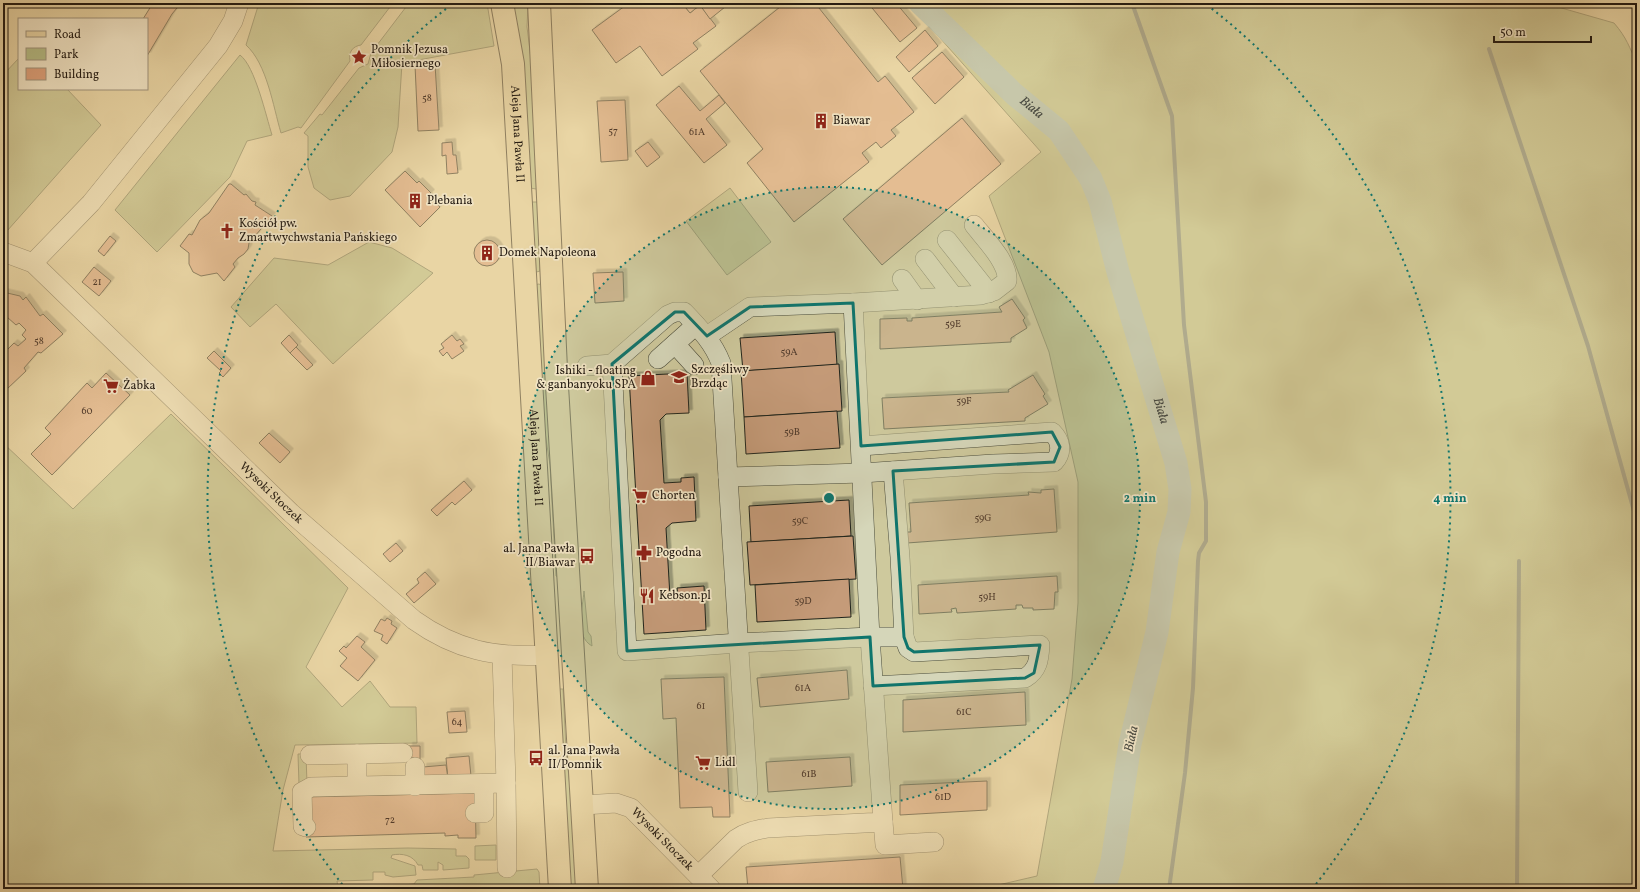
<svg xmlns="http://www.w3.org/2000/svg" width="1640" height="892" viewBox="0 0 1640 892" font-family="Vollkorn,serif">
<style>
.green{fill:#b6bd86;stroke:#6c6c4c}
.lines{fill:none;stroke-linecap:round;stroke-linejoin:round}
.stream{stroke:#6c7872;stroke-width:4}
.river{stroke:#9db6b2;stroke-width:23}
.building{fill:#dea17b;stroke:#231a11;filter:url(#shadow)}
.minor-casing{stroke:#544936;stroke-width:20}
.major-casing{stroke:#231a11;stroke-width:24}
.minor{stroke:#f1e4c4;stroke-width:19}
.major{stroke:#e9d5a4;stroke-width:22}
.marked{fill:none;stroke:#0f766e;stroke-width:3;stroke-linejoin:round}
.ring{fill:none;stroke:#0f766e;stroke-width:2;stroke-dasharray:2 4}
.labels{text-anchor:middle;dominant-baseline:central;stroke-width:3.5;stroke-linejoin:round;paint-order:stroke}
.number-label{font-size:10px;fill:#523c2c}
.poi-label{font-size:12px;fill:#231a11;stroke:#f1e4c4;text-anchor:start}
.street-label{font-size:12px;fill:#231a11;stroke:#f1e4c4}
.water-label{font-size:13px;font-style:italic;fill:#484941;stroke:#f1e4c4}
.centre{fill:#0f766e;stroke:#f1e4c4;stroke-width:2}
.ring-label{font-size:12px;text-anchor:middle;font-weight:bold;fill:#0f766e;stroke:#f1e4c4;stroke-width:3.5;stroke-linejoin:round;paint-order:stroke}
</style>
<defs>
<filter id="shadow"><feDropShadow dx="3.5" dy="-3.5" stdDeviation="0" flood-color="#0004"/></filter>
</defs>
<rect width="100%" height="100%" fill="#e9d5a4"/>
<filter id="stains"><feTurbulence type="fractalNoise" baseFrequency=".005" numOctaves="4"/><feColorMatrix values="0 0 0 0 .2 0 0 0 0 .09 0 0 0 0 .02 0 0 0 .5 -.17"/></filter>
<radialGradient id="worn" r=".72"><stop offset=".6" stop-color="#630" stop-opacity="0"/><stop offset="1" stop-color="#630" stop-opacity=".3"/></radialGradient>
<!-- green -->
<g class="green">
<path d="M259,3H393L361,45C353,46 348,52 350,61L301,128L298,127L281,133C273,106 267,64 246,45Z"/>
<path d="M409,3H487L494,46L402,63L398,127L392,152L350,196L330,200L314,188L308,167V136L304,133L320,114L322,115L359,68L368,64L371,53Z"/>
<path d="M511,3H528L527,27L535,91L539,187L536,189L530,188Z"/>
<path d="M909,3H1544L1614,23C1627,38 1629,47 1637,63V889H981L1037,876L1072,679L1078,603V482L1049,352L989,196L1041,152Z"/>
<path d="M240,55C255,66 266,116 272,135L247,141L230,177L157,252L115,210Z"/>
<path d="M19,58V89H67L101,125L7,231L3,227V75Z"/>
<path d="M730,188L771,242L727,275L686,221Z"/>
<path d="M529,202H541L540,271L533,273Z"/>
<path d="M369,242L392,248L433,273L333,364L276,304L250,327L231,307L274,258L328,265Z"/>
<path d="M538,284L544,285L559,577L556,576L550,465L540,400L535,286Z"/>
<path d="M171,414L348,588L306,667L342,707L370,681L390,707H416L417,743L295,745L283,790L273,851L408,848L456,849V856H466L469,859V868L443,870V865L438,862V870H423L422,865H418C413,855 402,853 392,855L391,858L415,866L416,875L393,877L385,875V872H373V880L337,881L338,889H3V443L73,509Z"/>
<path d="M584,591L588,632L591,636L592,646C574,636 583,607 584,591Z"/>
<path d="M557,689H563L566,750L581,889H568Z"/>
<path d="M298,754H306L307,784H299Z"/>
<path d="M496,845V860H475V846Z"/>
<path d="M537,869L539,872L540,889H403V885L414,884L417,880L474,877V875Z"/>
</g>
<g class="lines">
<!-- stream -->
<g class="stream">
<path d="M1132,3L1172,116L1184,325L1206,502V541L1199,553L1198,561L1193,688L1185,773L1169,889"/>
<path d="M1489,49L1588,346L1637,522"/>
<path d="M1517,889L1519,561"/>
</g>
<!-- river -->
<path class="river" id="s1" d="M920,3L1014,94L1059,131L1091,179L1100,201L1118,272L1176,463L1180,489L1179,512L1168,552L1157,632L1130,744L1112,862L1104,889"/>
</g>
<!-- building -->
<g class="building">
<path d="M153,3H181L172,14L147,56V19H143Z"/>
<path d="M629,3H682L690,13L700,5L716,26L693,43L698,49L662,76L640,46L616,63L592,30Z"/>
<path d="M682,3H722L725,7L710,19L700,5L690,13Z"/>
<path d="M785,3H815L878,82L885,76L914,112L891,130L896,136L881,148L876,142L862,153L869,162L794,222L747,163L763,149L700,71Z"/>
<path d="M868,3H896L917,28L900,42Z"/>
<path d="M925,30L938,46L909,72L896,57Z"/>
<path d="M942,52L964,77L935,104L912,78Z"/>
<path d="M435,64L439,130L418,131L415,65Z"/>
<path d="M679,86L700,111L719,95L725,103L706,119L727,145L704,163L656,105Z"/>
<path d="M625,100L628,160L601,162L597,101Z"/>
<path d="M962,118L1001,164L882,265L843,219Z"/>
<path d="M452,142L453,155H456L458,173L447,174L446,155L442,156V143Z"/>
<path d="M648,142L660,157L647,167L635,151Z"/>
<path d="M405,171L417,183L419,181L431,193L428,196L440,207L420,227L385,190Z"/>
<path d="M229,184H231L244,195L246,194L252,201L256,202L255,205L272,216L249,243L248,249L244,254L238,258L233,264L235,267L224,281L217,273L201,276L193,272L189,264V253L180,246L189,234L192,235L200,220L209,213Z"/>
<path d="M110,236L116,241L104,256L98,251Z"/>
<circle cx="487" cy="253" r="13"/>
<path d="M94,267L111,281L99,296L82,282Z"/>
<path d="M623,272L624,301L595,303L593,273Z"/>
<path d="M3,292L20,296L23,300L26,297L40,316L43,314L63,334L41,353L38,352L24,368L26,371L7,389L3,385V354L14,343L18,346L26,339L22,335L26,330L19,323L16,325L7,317L3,319Z"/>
<path d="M1012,299L1025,318L1023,320L1027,328L1011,338V342L880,349V319L907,318V321H912V318L1002,312L999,307Z"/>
<path d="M835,332L837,365L743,371L740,338Z"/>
<path d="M289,335L298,345L290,353L281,343Z"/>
<path d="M452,335L457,341L460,339L464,344L460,346L464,351L452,359L447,352L443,356L439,351L444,348L441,344Z"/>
<path d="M296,347L313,365L307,370L290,353Z"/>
<path d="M214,351L231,368L223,377L219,373L221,371L207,358Z"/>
<path d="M839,364L842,411L744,417L741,371Z"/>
<path d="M106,373L130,395L52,475L31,454L51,434L45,428L87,383L92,388Z"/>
<path d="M687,373L689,413L666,414L660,420L664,483L681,482V478L694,477L696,521L672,523L666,528L670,597L678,596L677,588L704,586L706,630L644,634L629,376Z"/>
<path d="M1033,375L1045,394L1043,396L1048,404L1025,418V421L884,429L882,398L1009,392L1008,390Z"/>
<path d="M837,411L840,448L746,454L744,417Z"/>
<path d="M269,433L290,452L280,463L259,443Z"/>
<path d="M464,481L472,490L455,505L452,502L437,516L431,510Z"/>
<path d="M1054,489L1057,532L907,543L906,532H911L909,503L1029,495L1028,492L1041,493V490Z"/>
<path d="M849,500L851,536L751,542L749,506Z"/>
<path d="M853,536L856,579L750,585L747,542Z"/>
<path d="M396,543L403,551L390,562L383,554Z"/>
<path d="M425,572L436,584L414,603L406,594L419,583L417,579Z"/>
<path d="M1057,576L1058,592H1055L1054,609L1033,610V608H1023L1022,605H1016V609L957,613L956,608L951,609L952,612L919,614L918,585Z"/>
<path d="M849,579L851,617L757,622L755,585Z"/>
<path d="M387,618L392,621L391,624L397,628L387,644L381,640L383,635L374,631L381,619L385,621Z"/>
<path d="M357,636L365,642L361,647L375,660L358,681L340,666L347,658L339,651L344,646L346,648Z"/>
<path d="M847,670L849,699L760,707L757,678Z"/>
<path d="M724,677L730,817H713L712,807L680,808L676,718L663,719L661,679Z"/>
<path d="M1025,692L1026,725L903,732V700Z"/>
<path d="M465,711L467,732L449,733L447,712Z"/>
<path d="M409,746H420V761H414V758H409Z"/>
<path d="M469,756L471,776L448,779L446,758Z"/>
<path d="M850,757L852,786L768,792L766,762Z"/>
<path d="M446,765L448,779L424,780L423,767Z"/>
<path d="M987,781V810L900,815V785Z"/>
<path d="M475,793L476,838H458V835L445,836V833L306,837L305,797Z"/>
<path d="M900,857L903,889H748L746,867Z"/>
</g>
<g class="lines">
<defs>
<g id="minor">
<path d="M947,240L989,293"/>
<path id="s2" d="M3,252L33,263L291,513L414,620C456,650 495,658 546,655"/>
<path d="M925,259L954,297"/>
<path d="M33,263L91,203L218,46L233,21L239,3"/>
<path d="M902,279L917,300"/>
<path d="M853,303L981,295L994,291L1007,281C1009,263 984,238 974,225"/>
<path d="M675,344L694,365"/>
<path d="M658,359L696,325"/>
<path d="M612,364L627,651L738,643L870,637L853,303L750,307L707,336"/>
<path d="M587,366L612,364L668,315L675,312H684C699,328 713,342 721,363L728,477L862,473L993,464L1054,462C1063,452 1061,441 1052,432L861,446"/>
<path d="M728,477L748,792"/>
<path d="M502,655L506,783L507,868"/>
<path d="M873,686L1025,678C1038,670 1039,660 1040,645L914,652L908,648L904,637"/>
<path d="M357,754L403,753"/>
<path d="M310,755L357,754V785"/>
<path d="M415,767V786"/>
<path id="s3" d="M583,805L616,803L631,808L711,889"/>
<path d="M475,813H484V784"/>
<path d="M883,822L885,845L934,842"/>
<path d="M306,827L303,826L302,792L311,787L506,783"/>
<path d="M699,875L736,839C746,832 756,830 768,828L883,822L870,637H904L900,557L893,471"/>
</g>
<g id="major">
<path id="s4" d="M502,3L513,64L560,889"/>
<path d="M539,3L556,369L587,889"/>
</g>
</defs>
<!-- minor casing -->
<use href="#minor" class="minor-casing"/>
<!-- major casing -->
<use href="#major" class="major-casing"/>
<!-- minor -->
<use href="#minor" class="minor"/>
<!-- major -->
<use href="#major" class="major"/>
</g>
<!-- marked area -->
<path d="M0 0H1640V892H0ZM853,303L861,446L1052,432L1060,447L1054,462L893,471L904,637L908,648L914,652L1040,645L1034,673L1025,678L873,686L870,637L627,651L612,364L675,312H684L707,336L750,307Z" fill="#e9d5a4" fill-opacity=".55" fill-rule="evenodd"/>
<path class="marked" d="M853,303L861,446L1052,432L1060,447L1054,462L893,471L904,637L908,648L914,652L1040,645L1034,673L1025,678L873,686L870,637L627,651L612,364L675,312H684L707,336L750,307Z"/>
<!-- distance rings -->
<circle cx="829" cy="498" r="311" fill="#0f766e" fill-opacity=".12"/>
<g class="ring">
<circle cx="829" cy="498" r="311"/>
<path d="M346 889A621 621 0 0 1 451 5M1207 5A621 621 0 0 1 1312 889"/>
</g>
<!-- icons -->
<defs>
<symbol id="sight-bare" viewBox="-9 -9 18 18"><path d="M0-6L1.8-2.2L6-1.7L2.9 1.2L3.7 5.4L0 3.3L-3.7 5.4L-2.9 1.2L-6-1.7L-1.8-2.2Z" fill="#8f2418" stroke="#f1e4c4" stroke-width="2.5" paint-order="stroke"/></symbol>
<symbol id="building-bare" viewBox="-9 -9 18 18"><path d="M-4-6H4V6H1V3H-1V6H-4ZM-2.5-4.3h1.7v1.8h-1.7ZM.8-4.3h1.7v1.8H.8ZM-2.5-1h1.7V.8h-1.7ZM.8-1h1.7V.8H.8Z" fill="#8f2418" stroke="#f1e4c4" stroke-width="2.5" paint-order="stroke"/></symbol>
<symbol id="church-bare" viewBox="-9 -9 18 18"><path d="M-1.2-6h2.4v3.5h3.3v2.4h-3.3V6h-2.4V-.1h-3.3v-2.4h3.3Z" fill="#8f2418" stroke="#f1e4c4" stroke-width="2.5" paint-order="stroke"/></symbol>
<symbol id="school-bare" viewBox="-9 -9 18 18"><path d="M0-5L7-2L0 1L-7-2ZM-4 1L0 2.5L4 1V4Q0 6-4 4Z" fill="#8f2418" stroke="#f1e4c4" stroke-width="2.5" paint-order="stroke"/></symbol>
<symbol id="shop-bare" viewBox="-9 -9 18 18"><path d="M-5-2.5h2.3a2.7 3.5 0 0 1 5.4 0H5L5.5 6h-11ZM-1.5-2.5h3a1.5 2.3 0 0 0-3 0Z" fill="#8f2418" stroke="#f1e4c4" stroke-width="2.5" paint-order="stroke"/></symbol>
<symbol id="supermarket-bare" viewBox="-9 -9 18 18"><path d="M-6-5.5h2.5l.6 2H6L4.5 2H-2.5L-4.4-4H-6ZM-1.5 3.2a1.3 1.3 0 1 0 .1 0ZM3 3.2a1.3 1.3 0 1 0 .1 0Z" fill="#8f2418" stroke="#f1e4c4" stroke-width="2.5" paint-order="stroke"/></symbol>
<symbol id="pharmacy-bare" viewBox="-9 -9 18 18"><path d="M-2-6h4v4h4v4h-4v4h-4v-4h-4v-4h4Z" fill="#8f2418" stroke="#f1e4c4" stroke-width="2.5" paint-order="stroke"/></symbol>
<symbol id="bus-bare" viewBox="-9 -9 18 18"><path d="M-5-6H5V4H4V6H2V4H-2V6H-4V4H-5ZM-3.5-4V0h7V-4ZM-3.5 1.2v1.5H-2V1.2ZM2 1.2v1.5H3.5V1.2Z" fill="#8f2418" stroke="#f1e4c4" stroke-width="2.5" paint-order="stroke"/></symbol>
<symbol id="restaurant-bare" viewBox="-9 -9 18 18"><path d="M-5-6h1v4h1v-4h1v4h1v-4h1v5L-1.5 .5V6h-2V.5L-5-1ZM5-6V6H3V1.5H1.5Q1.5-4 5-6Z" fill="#8f2418" stroke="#f1e4c4" stroke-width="2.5" paint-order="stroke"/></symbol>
</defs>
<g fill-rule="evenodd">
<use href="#sight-bare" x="348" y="46" width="22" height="22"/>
<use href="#building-bare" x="810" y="110" width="22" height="22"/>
<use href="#building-bare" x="404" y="190" width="22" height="22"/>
<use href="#church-bare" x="216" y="220" width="22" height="22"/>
<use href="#building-bare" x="476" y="242" width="22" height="22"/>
<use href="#school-bare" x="668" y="366" width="22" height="22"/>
<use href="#shop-bare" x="637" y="367" width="22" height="22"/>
<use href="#supermarket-bare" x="100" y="375" width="22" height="22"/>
<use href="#supermarket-bare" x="629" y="485" width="22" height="22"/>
<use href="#pharmacy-bare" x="633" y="542" width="22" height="22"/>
<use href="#bus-bare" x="576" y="545" width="22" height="22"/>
<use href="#restaurant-bare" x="636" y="585" width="22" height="22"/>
<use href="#bus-bare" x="525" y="747" width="22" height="22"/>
<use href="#supermarket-bare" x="692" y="752" width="22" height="22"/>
</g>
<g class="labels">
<!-- number labels -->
<g class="number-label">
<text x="427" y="98">58</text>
<text x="613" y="131">57</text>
<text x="697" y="132">61A</text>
<text x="97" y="282">21</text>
<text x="953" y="324">59E</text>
<text x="39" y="341">58</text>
<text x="789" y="352">59A</text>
<text x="964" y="401">59F</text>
<text x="87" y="411">60</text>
<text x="792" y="432">59B</text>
<text x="983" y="518">59G</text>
<text x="800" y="521">59C</text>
<text x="987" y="597">59H</text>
<text x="803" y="601">59D</text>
<text x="803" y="688">61A</text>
<text x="701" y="706">61</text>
<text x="964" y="712">61C</text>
<text x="457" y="722">64</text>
<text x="809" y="774">61B</text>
<text x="943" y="797">61D</text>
<text x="390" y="820">72</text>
</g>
<!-- poi labels -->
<g class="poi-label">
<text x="371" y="50">Pomnik Jezusa<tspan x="371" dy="14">Miłosiernego</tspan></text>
<text x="833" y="121">Biawar</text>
<text x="427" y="201">Plebania</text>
<text x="239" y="224">Kościół pw.<tspan x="239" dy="14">Zmartwychwstania Pańskiego</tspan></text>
<text x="499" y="253">Domek Napoleona</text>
<text x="691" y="370">Szczęśliwy<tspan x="691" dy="14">Brzdąc</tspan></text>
<text x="636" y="371" text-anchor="end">Ishiki - floating<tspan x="636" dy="14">&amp; ganbanyoku SPA</tspan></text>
<text x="123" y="386">Żabka</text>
<text x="652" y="496">Chorten</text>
<text x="575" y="549" text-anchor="end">al. Jana Pawła<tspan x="575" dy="14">II/Biawar</tspan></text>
<text x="656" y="553">Pogodna</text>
<text x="659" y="596">Kebson.pl</text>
<text x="548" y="751">al. Jana Pawła<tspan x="548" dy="14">II/Pomnik</tspan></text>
<text x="715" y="763">Lidl</text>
</g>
<!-- street labels -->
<g class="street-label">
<text stroke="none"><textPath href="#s4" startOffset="132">Aleja Jana Pawła II</textPath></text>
<text stroke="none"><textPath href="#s4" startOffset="456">Aleja Jana Pawła II</textPath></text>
<text stroke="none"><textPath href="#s2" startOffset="363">Wysoki Stoczek</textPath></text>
<text stroke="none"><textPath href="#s3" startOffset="93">Wysoki Stoczek</textPath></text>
</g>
<!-- water labels -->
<g class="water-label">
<text stroke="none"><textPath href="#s1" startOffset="153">Biała</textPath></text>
<text stroke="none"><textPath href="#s1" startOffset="489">Biała</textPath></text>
<text transform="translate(1132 739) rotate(-78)">Biała</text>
</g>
</g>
<circle cx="829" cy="498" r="6" class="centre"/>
<g class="ring-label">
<text x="1140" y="502">2 min</text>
<text x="1450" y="502">4 min</text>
</g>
<!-- margin -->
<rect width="1640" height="892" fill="none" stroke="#e9d5a4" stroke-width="16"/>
<rect x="4" y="4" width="1632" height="884" fill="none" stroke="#231a11" stroke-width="2"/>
<rect x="8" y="8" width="1624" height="876" fill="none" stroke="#231a11"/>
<!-- legend -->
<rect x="18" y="18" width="130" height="72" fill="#f1e4c4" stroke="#9f937c"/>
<rect x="26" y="31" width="20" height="6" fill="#e9d5a4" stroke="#9f937c"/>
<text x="54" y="38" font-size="12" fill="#231a11">Road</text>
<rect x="26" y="48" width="20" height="12" fill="#b6bd86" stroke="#9f937c"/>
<text x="54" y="58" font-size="12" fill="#231a11">Park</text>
<rect x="26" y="68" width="20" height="12" fill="#dea17b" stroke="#9f937c"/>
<text x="54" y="78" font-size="12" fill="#231a11">Building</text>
<!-- scale -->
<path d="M1494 36v6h97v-6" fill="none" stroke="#231a11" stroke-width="2"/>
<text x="1500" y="36" font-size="12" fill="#231a11" stroke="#f1e4c4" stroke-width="3" paint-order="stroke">50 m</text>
<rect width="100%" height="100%" filter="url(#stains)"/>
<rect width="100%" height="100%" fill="url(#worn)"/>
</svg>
